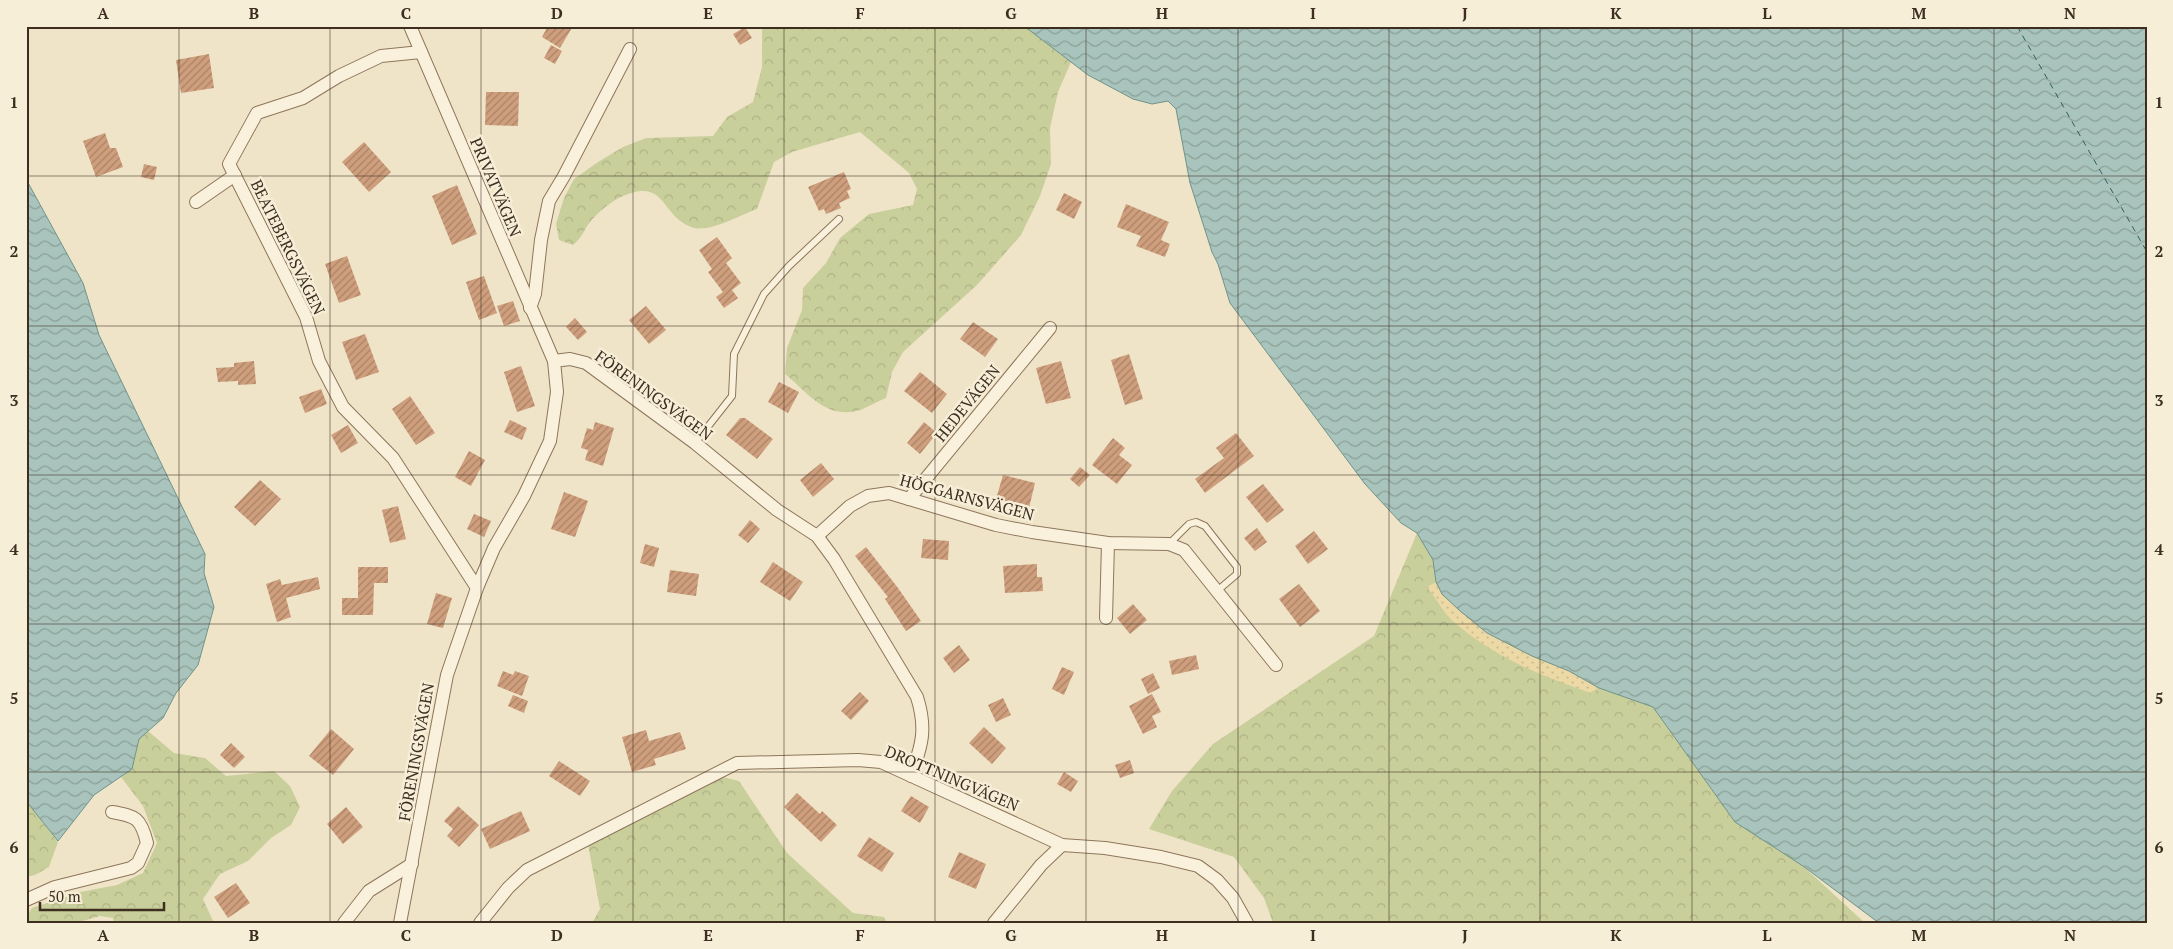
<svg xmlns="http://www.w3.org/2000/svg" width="2173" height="949" viewBox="0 0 2173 949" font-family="'PT Serif',serif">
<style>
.forest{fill:url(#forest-crowns)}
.sand{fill:url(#sand-dots)}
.water{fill:url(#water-waves);stroke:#6f938a}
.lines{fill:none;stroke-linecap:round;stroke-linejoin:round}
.ferry{stroke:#2f5d5a;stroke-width:1;stroke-dasharray:6 5;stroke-linecap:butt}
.building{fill:url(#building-hatch)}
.service-casing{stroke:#8d765c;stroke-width:8}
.minor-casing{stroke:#8d765c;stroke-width:14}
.service{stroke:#faf1dc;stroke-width:6}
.minor{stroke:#faf1dc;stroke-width:12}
.grid{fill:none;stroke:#3d2e20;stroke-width:1;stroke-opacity:0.55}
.labels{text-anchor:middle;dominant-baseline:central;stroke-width:5;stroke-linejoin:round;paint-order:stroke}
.street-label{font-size:16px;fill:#3d2e20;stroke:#f7eed8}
.neatline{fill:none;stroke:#3d2e20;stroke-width:2}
.grid-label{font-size:16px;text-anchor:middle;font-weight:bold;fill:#3d2e20}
</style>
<defs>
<pattern id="forest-crowns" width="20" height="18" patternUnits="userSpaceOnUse" patternTransform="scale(1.25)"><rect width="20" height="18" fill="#c9cf9b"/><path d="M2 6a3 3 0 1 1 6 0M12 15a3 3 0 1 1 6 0" fill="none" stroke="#aeb285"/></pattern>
<pattern id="sand-dots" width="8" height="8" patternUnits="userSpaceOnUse" patternTransform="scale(1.25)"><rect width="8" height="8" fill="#ecd9a5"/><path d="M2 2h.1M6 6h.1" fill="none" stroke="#cbbb8e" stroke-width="1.8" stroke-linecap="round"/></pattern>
<pattern id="water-waves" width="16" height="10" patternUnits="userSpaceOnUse" patternTransform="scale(1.25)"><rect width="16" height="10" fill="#a9c4bc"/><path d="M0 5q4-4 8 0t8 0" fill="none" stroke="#8ba098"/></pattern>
<pattern id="building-hatch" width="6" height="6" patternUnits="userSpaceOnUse" patternTransform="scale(1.25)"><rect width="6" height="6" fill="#cf9f7d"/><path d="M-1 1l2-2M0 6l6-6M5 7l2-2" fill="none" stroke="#a98266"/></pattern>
</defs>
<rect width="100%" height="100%" fill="#f0e4c8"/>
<!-- forest -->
<g class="forest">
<path d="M762,26H1024L1071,62L1058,92L1050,128L1051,164L1040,196L1021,235L977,285L903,352L892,372L886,398C875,402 861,412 850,412C822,415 804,389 785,374L787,348L802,310L803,288L826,263L840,238L869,214L913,205L917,189L909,173L860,132L792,152L774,162L757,209C740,215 708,234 691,227C660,215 666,176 621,197C612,201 597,213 591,221C583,230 584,236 573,245L559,240L556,224L564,198L574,179L598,162L623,147L646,138L713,136L727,117L753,102L762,67Z"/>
<path d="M1417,533L1433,560L1436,582L1487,633L1532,656L1569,671L1599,688L1653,707L1735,822L1803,866L1865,923H1273L1264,898L1234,857L1149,829L1172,791L1213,744L1374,636Z"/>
<path d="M148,731L174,753L205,758L226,776L274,771L290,786L300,807L291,825L271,838L248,861L220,874L203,899L214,923H114L113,918L100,916L76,923H26V917L32,908L80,892L117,885L143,873L157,843L143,806L121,777L132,769L139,739Z"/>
<path d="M711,774L739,781L787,853L853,913L884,917L887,923H592L600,909L586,834Z"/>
<path d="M26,801L58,842L49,867L35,875L26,877Z"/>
</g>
<!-- sand -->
<path class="sand" d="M1436,582L1442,595L1487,633L1532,656L1569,671L1599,688L1591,693C1542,677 1495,657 1455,623C1444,614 1436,598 1427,587Z"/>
<!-- water -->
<g class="water">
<path d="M1024,26H2147V923H1879L1803,866L1735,822L1653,707L1599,688L1569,671L1532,656L1487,633L1459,610L1442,594L1436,582L1433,560L1417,533L1401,523L1365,484L1230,303L1218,264L1212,252L1190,183L1176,109L1168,101L1152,104L1133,99L1088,75Z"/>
<path d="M26,179L83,283L99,335L205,554L204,573L214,607L198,665L176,693L163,718L139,739L132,769L94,795L58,841L26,801Z"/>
</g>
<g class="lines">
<!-- ferry -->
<path class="ferry" d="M2017,26L2147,252"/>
</g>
<!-- building -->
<g class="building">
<path d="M548,26H573L560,48L542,37Z"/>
<path d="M745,27L752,38L740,45L733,34Z"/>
<path d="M551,45L562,51L555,64L544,58Z"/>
<path d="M209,54L214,88L181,93L176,60Z"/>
<path d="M486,92H519L518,126L485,125Z"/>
<path d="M105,133L110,148H116L123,167L96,177L83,141Z"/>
<path d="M364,142L391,172L369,192L342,162Z"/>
<path d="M144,164L157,167L154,180L141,177Z"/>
<path d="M844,172L851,189L847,191L850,198L839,203L841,208L826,214L824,209L819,211L808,187Z"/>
<path d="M457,185L477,234L452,245L432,196Z"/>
<path d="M1064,193L1082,202L1074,219L1056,210Z"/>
<path d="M1126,204L1169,222L1161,240L1170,244L1165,257L1136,246L1141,236L1117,227Z"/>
<path d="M717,237L732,258L726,263L741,283L732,290L738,298L724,308L716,297L723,292L708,272L712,269L699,250Z"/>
<path d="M347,256L361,295L339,303L325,264Z"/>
<path d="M484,276L497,313L479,320L466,282Z"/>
<path d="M513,301L520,321L504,326L497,306Z"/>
<path d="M646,306L666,330L649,344L629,320Z"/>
<path d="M575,318L587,332L578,340L566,327Z"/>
<path d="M973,322L998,339L985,357L960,339Z"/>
<path d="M365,334L379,372L356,380L342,342Z"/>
<path d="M1129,354L1143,399L1125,405L1111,360Z"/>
<path d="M254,361L256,384L238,385V381L218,382L216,368L234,367V363Z"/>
<path d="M1061,361L1071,398L1046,404L1036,368Z"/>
<path d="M521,366L535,406L517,412L504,372Z"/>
<path d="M920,372L947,394L932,413L904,391Z"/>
<path d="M779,382L799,392L788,413L768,402Z"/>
<path d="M321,389L327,404L305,413L299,397Z"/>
<path d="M410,396L435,433L416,445L392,409Z"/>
<path d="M740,418H745L773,439L757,459L726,435Z"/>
<path d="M510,420L527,428L522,440L504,432Z"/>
<path d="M595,422L614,428L603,466L585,460L588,450L581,448L587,428L593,430Z"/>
<path d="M924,422L937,433L920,454L907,443Z"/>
<path d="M348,425L358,443L341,453L331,435Z"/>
<path d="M1236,433L1254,456L1205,493L1195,479L1224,458L1216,448Z"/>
<path d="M1113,438L1125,448L1119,455L1132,465L1117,484L1092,465Z"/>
<path d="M469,451L485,460L471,486L455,477Z"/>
<path d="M821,463L834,479L813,497L800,480Z"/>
<path d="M1080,467L1090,475L1079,487L1070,479Z"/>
<path d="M1003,475L1035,483L1029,508L996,499Z"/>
<path d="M260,480L281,499L255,526L234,507Z"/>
<path d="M1263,484L1284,510L1267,523L1246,497Z"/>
<path d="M564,492L588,501L575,537L551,529Z"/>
<path d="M398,506L406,539L390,543L382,510Z"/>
<path d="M474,514L491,521L484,537L467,529Z"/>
<path d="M750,520L760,529L748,543L738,535Z"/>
<path d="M1257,528L1267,542L1255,551L1244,538Z"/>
<path d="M1314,531L1328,549L1308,564L1295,546Z"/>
<path d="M923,539L949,541L948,560L921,558Z"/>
<path d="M645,544L659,548L654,567L640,563Z"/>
<path d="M866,547L898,588L921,621L906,631L885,599L888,597L855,556Z"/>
<path d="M773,562L803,582L790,601L760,582Z"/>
<path d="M1037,564V577H1042L1043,591L1005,593L1003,566Z"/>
<path d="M358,567H388V583H374L373,615H342V598H358Z"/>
<path d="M670,570L699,574L696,596L667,592Z"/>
<path d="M318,577L320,589L286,598L291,617L277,622L266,584L280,579L282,585Z"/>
<path d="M1299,584L1320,611L1300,627L1279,599Z"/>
<path d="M436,593L452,598L443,628L427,624Z"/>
<path d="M1133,604L1147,620L1130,634L1117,618Z"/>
<path d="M959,645L970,660L954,673L943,658Z"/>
<path d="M1196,655L1199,669L1172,675L1169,661Z"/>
<path d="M1062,667L1074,672L1064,695L1052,689Z"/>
<path d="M503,671L513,675L515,671L529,676L522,696L497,686Z"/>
<path d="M1153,673L1160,688L1148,694L1141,679Z"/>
<path d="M860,692L869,701L851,720L841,711Z"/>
<path d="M1152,694L1161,712L1152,716L1157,727L1143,734L1129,706Z"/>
<path d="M513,695L528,701L524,713L508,706Z"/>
<path d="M1003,698L1011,715L996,722L988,705Z"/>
<path d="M984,727L1006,748L992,764L969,743Z"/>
<path d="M331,729L354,749L333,775L309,756Z"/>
<path d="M646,730L649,741L680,732L686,749L654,759L656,765L632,772L622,737Z"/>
<path d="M231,743L245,757L234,768L220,755Z"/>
<path d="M1130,760L1134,773L1120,778L1115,765Z"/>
<path d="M559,761L590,781L580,796L549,776Z"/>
<path d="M1064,772L1078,781L1071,792L1057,784Z"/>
<path d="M797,793L820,814L822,811L837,825L821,842L784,807Z"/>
<path d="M911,796L929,807L920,823L901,811Z"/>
<path d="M458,806L479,825L459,847L447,836L453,829L444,821Z"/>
<path d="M346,807L363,827L343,844L327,824Z"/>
<path d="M521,811L530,831L490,849L481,829Z"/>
<path d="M869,837L894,853L882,872L857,856Z"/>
<path d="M959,852L986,864L976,889L948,877Z"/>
<path d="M236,883L250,903L228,918L214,897Z"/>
</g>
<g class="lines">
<defs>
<g id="service">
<path d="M695,443L732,396L734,354L764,294L789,266L839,219"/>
<path d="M1169,544L1189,524L1196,522L1205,526L1237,567V574L1217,591"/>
</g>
<g id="minor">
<path d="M410,26L554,361"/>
<path d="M421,52L381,56L339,76L303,98L257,113L229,164L306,317L319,361L343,407L393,458L477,588"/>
<path d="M196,202L235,175"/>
<path d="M530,308L535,294L541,240L549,201L564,176L630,49"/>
<path d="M909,499L1050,328"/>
<path d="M817,536L850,506L868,496L889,493L996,525L1032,532L1108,543L1169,544L1184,550L1276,665"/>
<path d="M1106,618L1108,543"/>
<path d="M26,900L55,887L131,868L138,863L147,843C141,818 136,816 112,812"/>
<path d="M344,923L369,891L412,864"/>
<path d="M400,923L447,675L477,588L494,548L524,496L550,441L557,392L554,361L570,359L586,363L695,443L777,510L817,536L834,559L917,697C927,729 922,745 911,776"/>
<path d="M480,923L508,888L527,870L737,763L858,760L881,762L1062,845L1105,848L1161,857L1198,866L1217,880L1233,898L1247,923"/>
<path d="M994,923L1041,865L1062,845"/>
</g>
</defs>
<!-- service casing -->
<use href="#service" class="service-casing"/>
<!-- minor casing -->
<use href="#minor" class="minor-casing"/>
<!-- service -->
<use href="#service" class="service"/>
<!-- minor -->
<use href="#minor" class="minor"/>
</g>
<!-- grid -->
<path class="grid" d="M179,26V923M330,26V923M481,26V923M633,26V923M784,26V923M935,26V923M1086,26V923M1238,26V923M1389,26V923M1540,26V923M1692,26V923M1843,26V923M1994,26V923M26,176H2147M26,326H2147M26,475H2147M26,624H2147M26,772H2147"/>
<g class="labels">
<!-- street labels -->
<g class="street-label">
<text transform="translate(496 187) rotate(67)">PRIVATVÄGEN</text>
<text transform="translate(288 247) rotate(64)">BEATEBERGSVÄGEN</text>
<text transform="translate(654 395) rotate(36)">FÖRENINGSVÄGEN</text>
<text transform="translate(967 403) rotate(-51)">HEDEVÄGEN</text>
<text transform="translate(967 497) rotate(15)">HÖGGARNSVÄGEN</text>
<text transform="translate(416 752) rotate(-80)">FÖRENINGSVÄGEN</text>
<text transform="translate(952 778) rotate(23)">DROTTNINGVÄGEN</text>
</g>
</g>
<!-- border -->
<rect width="2173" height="949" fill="none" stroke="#f7eed8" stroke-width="55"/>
<!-- scale -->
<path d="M40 902v8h124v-8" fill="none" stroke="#3d2e20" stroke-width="2.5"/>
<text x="48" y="902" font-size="15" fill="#3d2e20" stroke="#f7eed8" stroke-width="4" paint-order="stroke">50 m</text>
<rect x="28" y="28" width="2118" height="894" class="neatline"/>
<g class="grid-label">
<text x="103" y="19">A</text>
<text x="254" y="19">B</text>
<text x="406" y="19">C</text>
<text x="557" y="19">D</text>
<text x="708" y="19">E</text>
<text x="860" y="19">F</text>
<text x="1011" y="19">G</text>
<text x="1162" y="19">H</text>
<text x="1313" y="19">I</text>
<text x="1465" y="19">J</text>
<text x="1616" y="19">K</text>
<text x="1767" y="19">L</text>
<text x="1919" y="19">M</text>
<text x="2070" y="19">N</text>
<text x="14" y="108">1</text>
<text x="2159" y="108">1</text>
<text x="14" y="257">2</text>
<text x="2159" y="257">2</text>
<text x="14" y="406">3</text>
<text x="2159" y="406">3</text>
<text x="14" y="555">4</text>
<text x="2159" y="555">4</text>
<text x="14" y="704">5</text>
<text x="2159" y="704">5</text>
<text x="14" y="853">6</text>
<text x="2159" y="853">6</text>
<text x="103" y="941">A</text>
<text x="254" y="941">B</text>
<text x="406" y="941">C</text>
<text x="557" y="941">D</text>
<text x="708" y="941">E</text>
<text x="860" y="941">F</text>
<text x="1011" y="941">G</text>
<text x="1162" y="941">H</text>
<text x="1313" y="941">I</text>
<text x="1465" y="941">J</text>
<text x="1616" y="941">K</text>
<text x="1767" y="941">L</text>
<text x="1919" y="941">M</text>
<text x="2070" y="941">N</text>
</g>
</svg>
